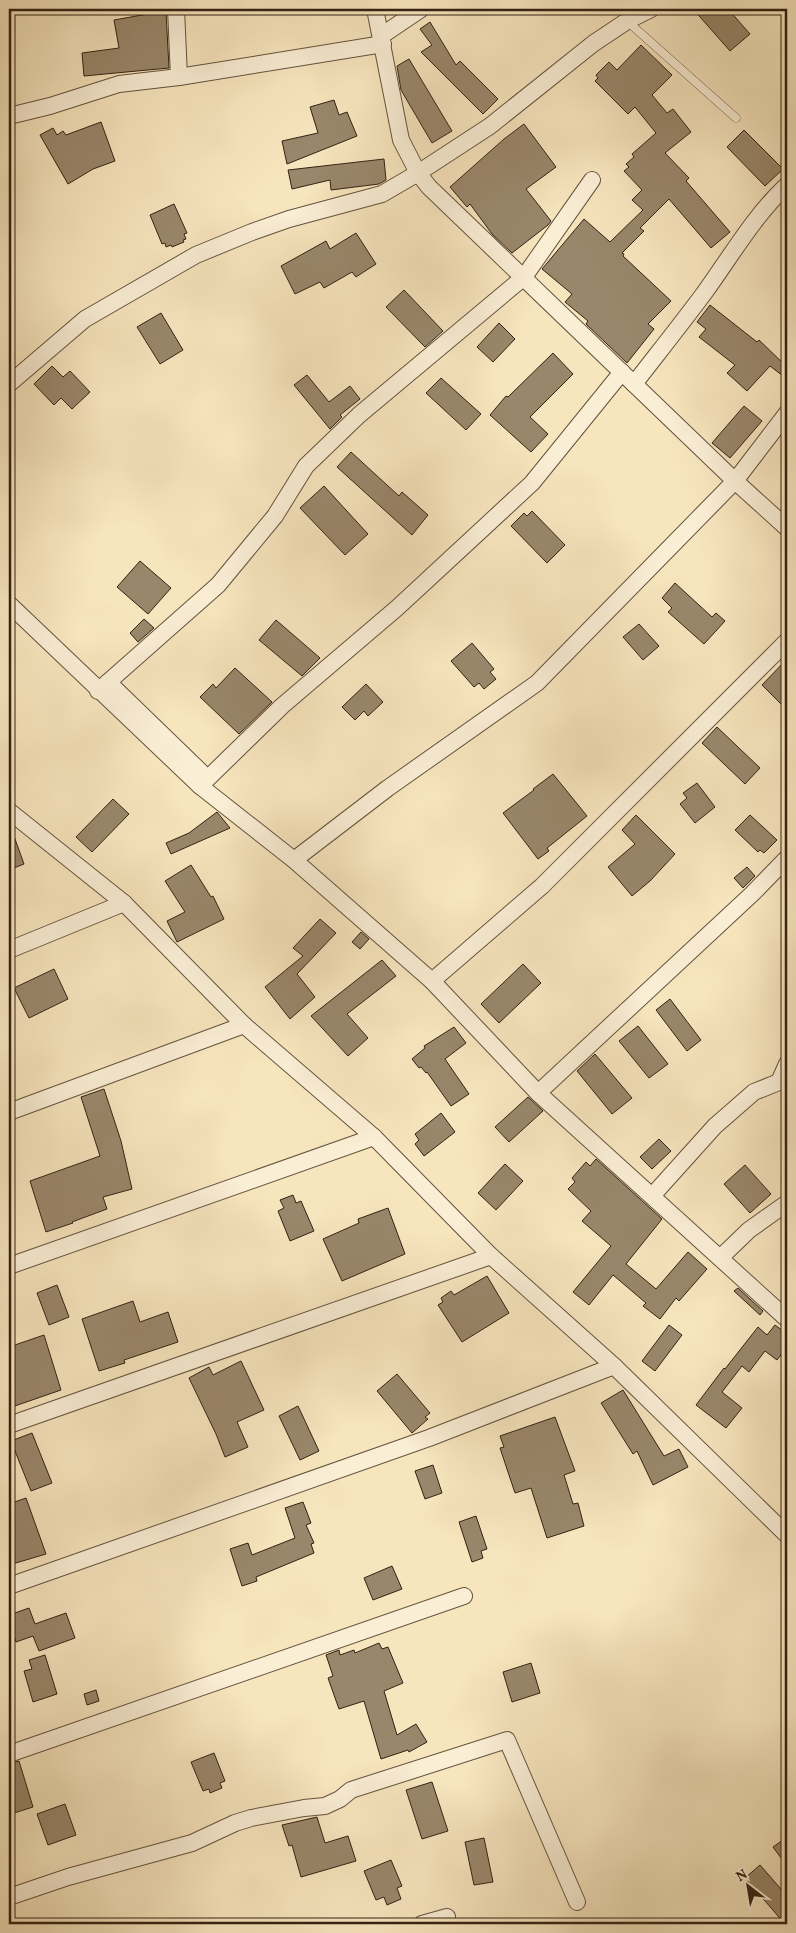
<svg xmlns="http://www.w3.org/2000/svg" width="796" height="1933" viewBox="0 0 796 1933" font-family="Vollkorn,serif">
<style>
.building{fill:#99876b;stroke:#332212}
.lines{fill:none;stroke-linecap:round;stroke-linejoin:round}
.service-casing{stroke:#64533d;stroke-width:9}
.minor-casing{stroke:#64533d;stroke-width:18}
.service{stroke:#faeed5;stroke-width:8}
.minor{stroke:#faeed5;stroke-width:16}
</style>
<rect width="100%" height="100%" fill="#f7e5be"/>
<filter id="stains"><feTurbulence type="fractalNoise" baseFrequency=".004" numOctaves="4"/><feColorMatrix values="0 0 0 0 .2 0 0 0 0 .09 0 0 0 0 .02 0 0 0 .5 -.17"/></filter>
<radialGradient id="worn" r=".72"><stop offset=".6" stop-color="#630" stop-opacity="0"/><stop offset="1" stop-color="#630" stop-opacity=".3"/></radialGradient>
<!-- building -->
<g class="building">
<path d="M693,9H728L750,34L730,51Z"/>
<path d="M159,12H166L169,68L84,76L82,53L119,48L114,20Z"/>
<path d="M430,22L456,65L460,61L498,99L483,114L421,52L432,45L420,29Z"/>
<path d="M641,45L672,75L652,95L667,113L673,109L691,132L665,153L689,178L686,181L730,232L711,248L669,199L640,228L644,231L622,253L624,254L623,256L671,301L648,324L654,329L627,363L586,324L588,321L565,302L572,294L542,269L584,219L610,242L643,210L632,200L642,190L624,171L629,167L626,164L634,157L632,154L656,133L635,107L628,114L595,81L598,78L596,75L609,62L617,70Z"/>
<path d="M409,59L452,131L432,143L401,90L397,66Z"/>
<path d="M334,100L339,115L347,112L357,136L287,164L282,141L318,133L310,107Z"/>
<path d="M101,122L115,161L93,169L68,184L40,135L53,128L57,135L63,131L66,135Z"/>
<path d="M524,124L556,167L526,189L551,221L548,225L512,253L492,234L470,204L467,207L450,187L504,139Z"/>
<path d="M744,130L783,169L765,186L727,147Z"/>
<path d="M384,159L386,180L379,184L331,190L330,180L292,189L288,170Z"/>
<path d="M174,204L187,233L184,234L186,239L183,240L184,242L172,247L171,245L166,247L165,243L162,244L150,215Z"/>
<path d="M356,233L376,264L356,277L352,272L324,288L320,282L295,294L281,266L326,241L330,249Z"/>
<path d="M404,290L443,331L425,347L386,307Z"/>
<path d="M710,305L757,342L759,340L787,367V379L770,366L747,391L727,373L735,365L699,337L706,329L697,322Z"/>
<path d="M161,313L183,350L160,364L137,327Z"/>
<path d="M499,323L515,339L493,362L477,347Z"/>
<path d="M553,353L573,374L530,417L548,434L531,452L490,415L506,396L508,397Z"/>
<path d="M52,366L63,377L70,371L90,392L72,409L61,398L54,405L34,384Z"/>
<path d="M307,375L329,402L350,386L360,399L340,415L342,417L330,429L294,385Z"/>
<path d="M441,378L481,414L466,430L426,393Z"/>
<path d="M744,406L762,421L730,458L712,443Z"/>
<path d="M351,452L399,496L402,492L428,515L412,535L337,467Z"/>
<path d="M324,486L368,534L345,555L300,508Z"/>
<path d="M532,511L565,545L547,563L511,526L524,513L527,516Z"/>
<path d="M140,561L171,588L148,614L117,587Z"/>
<path d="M675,583L712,617L716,613L725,621L704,644L668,612L672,608L662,598Z"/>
<path d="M144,619L154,628L138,642L130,633Z"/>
<path d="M276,620L320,658L302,676L259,640Z"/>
<path d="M639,624L659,646L643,660L623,637Z"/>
<path d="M472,643L494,669L490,672L496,679L484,689L479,683L474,687L451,661Z"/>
<path d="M787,659V710L762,685Z"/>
<path d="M235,668L272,702L239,734L200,697L213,684L216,688Z"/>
<path d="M366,684L383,702L368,716L364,711L355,720L342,707Z"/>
<path d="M717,727L760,768L745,784L702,743Z"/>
<path d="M553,774L587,816L547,848L549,851L538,859L503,813L534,790L533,789Z"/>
<path d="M697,783L715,807L695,823L680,804L687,798L683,793Z"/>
<path d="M113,799L129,814L92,852L76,837Z"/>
<path d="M217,812L230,828L171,854L166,843L189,833Z"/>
<path d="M636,815L675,854L650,881L632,896L608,867L635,844L622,830Z"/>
<path d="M750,815L777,840L764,853L760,850L758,852L735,830Z"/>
<path d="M9,825H10L24,864L9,870Z"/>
<path d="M191,865L211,897L213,896L224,919L177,942L167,921L185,912L165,881Z"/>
<path d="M747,867L755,876L743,888L734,878Z"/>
<path d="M320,919L336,933L297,974L315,997L290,1019L265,987L303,956L293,948Z"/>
<path d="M361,932L369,939L360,949L352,942Z"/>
<path d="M382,960L396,976L347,1014L368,1038L348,1056L311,1016Z"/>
<path d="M523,964L541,983L499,1023L481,1004Z"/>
<path d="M54,969L68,999L29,1018L14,988Z"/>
<path d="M670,999L701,1040L687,1051L656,1010Z"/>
<path d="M638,1026L668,1064L649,1078L619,1041Z"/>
<path d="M454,1027L466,1043L445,1059L469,1094L451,1106L427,1072L426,1073L421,1067L419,1068L412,1059L425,1048L424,1046Z"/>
<path d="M595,1054L632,1098L612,1114L577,1071Z"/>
<path d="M104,1089L121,1141L132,1189L103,1197L107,1209L72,1222L73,1223L46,1232L30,1181L100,1156L81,1097Z"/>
<path d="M528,1097L543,1111L509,1142L495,1127Z"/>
<path d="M441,1113L455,1132L424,1156L415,1144L419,1140L415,1134Z"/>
<path d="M659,1139L671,1151L652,1169L640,1157Z"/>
<path d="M596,1159L662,1219L626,1264L656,1289L688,1252L707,1269L679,1301L676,1298L660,1319L643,1306L646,1303L613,1275L589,1305L573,1292L611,1246L582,1221L591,1211L568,1189L575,1182L572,1178L586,1162L590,1166Z"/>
<path d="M505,1164L523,1181L496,1210L478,1193Z"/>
<path d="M745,1165L771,1194L750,1213L724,1184Z"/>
<path d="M293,1195L296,1203L301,1201L314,1231L290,1241L278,1211L284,1208L280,1200Z"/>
<path d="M388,1208L405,1254L342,1281L323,1239L359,1223L358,1219Z"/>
<path d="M487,1276L509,1313L462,1342L438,1305L443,1302L441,1298L451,1291L454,1295Z"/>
<path d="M57,1285L69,1317L49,1325L37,1293Z"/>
<path d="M738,1288L763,1311L760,1315L734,1291Z"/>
<path d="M133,1301L140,1322L168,1312L178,1342L124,1360L125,1363L99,1371L82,1319Z"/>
<path d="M669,1325L682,1335L655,1371L642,1361Z"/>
<path d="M775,1325L787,1334V1347L777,1360L765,1351L749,1372L742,1366L722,1392L742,1408L726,1428L696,1405L724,1368L725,1369L758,1327L767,1335Z"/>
<path d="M44,1335L61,1390L9,1408V1347Z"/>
<path d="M241,1361L264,1410L237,1422L248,1447L225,1457L216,1434L189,1378L209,1367L213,1375Z"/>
<path d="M397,1374L430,1413L425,1417L428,1419L412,1433L377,1391Z"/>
<path d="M623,1390L664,1456L679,1449L688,1467L653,1485L637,1451L633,1454L601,1403Z"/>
<path d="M298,1406L319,1451L300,1460L279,1416Z"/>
<path d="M555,1417L575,1471L564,1475L573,1504L578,1503L584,1526L547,1538L531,1488L515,1493L500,1448L504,1447L500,1436Z"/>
<path d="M32,1433L52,1483L31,1491L11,1441Z"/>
<path d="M433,1465L442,1493L425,1499L415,1471Z"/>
<path d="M26,1498L46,1554L9,1565V1504Z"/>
<path d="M303,1502L311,1523L306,1525L314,1543L311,1544L314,1553L256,1577L257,1581L242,1586L230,1549L248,1543L252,1555L295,1538L285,1508Z"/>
<path d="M476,1516L487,1549L481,1551L483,1558L472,1562L459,1522Z"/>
<path d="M392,1566L402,1589L373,1600L364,1578Z"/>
<path d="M29,1608L35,1624L66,1613L75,1638L39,1651L33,1636L16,1642L9,1620V1615Z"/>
<path d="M379,1643L382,1649L388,1647L403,1683L384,1691L397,1735L416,1724L427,1742L409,1752L408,1750L381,1759L364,1701L339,1709L328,1678L333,1676L326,1655L339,1650L340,1655L354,1650L355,1653Z"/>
<path d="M45,1655L57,1694L33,1702L24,1671L32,1669L29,1660Z"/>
<path d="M531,1663L540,1693L512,1702L503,1672Z"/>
<path d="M96,1690L99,1701L87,1705L84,1694Z"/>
<path d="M214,1753L225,1781L220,1783L222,1788L210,1793L209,1789L203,1791L191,1762Z"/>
<path d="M19,1761L33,1807L11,1814L9,1806V1764Z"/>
<path d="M432,1782L448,1831L422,1839L406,1790Z"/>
<path d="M65,1804L76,1835L48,1845L37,1814Z"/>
<path d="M317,1817L325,1843L348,1836L356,1861L301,1877L292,1845L289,1846L282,1825Z"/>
<path d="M787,1837V1866L773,1847Z"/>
<path d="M484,1838L493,1882L474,1885L465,1842Z"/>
<path d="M391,1860L402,1886L397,1888L401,1899L387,1905L384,1897L376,1900L364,1871Z"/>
<path d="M760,1865L787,1896V1924H785L745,1878Z"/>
</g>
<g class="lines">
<defs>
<path id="service" d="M627,21L736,118"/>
<g id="minor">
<path d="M176,9L179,77"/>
<path d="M375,9L401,140L418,173L429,187L735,481L787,528"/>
<path d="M381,36L421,9"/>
<path d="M9,116L50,106L119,84L179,77L383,44"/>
<path d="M9,384L85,319L196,255L252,232L289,219L382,194L418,173L490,126L594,43L627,21L651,9"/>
<path d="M634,384C658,353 682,323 705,292C731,256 754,216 787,185"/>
<path d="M9,604L200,786L294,860L432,981L538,1093L787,1319"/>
<path d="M108,682L201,772"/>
<path d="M98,691L218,585L275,516L306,466L359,415L524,277L592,180"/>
<path d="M200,786L282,706L397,608L532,483L622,372"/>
<path d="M9,811L124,903L244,1025L374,1137L491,1256L614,1366L787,1535"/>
<path d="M294,860L388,788L537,683L735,481L787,413"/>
<path d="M9,950L124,903"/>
<path d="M432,981L542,886L787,641"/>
<path d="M538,1093L752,894L787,858"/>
<path d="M9,1112L244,1025"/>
<path d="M652,1196L715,1126L754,1092L779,1082L787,1064"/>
<path d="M720,1258L749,1230L787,1203"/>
<path d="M9,1266L374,1137"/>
<path d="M9,1425L491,1256"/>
<path d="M9,1586L429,1438L614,1366"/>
<path d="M9,1754L464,1596"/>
<path d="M9,1897L68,1877L192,1843L235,1823L251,1818L304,1808L325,1806L340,1799L351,1790L507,1740L577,1902"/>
<path d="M422,1924L447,1917"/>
</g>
</defs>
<!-- service casing -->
<use href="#service" class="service-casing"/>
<!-- minor casing -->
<use href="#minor" class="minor-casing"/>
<!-- service -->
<use href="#service" class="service"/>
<!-- minor -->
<use href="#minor" class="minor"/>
</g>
<!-- margin -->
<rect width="796" height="1933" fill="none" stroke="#f7e5be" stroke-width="30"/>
<rect x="10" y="10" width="776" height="1913" fill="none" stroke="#332212" stroke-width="2.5"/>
<rect x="15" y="15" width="766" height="1903" fill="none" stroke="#332212"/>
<!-- north arrow -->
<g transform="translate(748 1886) rotate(329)" stroke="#faeed5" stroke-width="4" paint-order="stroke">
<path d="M0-4L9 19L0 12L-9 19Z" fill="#332212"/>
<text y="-8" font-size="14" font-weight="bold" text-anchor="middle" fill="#332212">N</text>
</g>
<rect width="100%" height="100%" filter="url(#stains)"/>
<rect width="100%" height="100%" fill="url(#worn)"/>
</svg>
